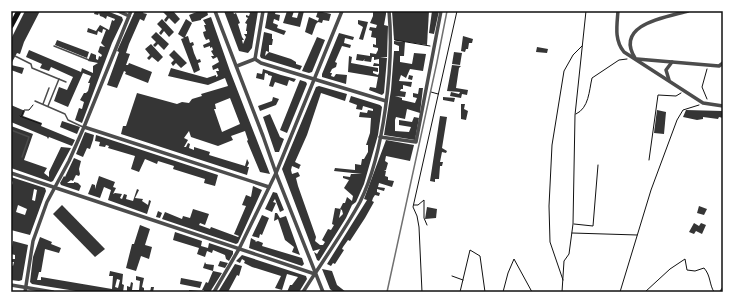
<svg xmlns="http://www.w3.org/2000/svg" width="734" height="303" viewBox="0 0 734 303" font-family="'Titillium Web',sans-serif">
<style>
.building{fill:#353535;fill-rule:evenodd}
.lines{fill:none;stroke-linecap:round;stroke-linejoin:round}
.path{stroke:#111;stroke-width:1}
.service{stroke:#4c4c4c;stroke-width:1.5}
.minor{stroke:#4c4c4c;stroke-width:3.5}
.secondary{stroke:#111;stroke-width:5}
.tram{stroke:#707070;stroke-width:1}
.rail{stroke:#707070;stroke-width:1.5}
.neatline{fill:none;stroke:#111;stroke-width:1.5}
</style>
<rect width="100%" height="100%" fill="#fff"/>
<!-- building -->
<g class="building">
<path d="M25,11H40L24,42L20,54L17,53L11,64V39Z"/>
<path d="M95,11H107L122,17L123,20L112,43L82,123L75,120L79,108L82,109L84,102L80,100L84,93H86L88,91L90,83H88L91,76L83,73L68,107L54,101L59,87L67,90L73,77L51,67L49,71L40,68L42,64L26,57L29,50L81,72L82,68L93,73V66L98,63L88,61L91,53L96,55V59L98,60L99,56L101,57L102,55L98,52L100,46L105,47L101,43L106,30L103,29L102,33L98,31L97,35L87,32L88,28L96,31L100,25L109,30L112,20L114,21L115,19L107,16L106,19L103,17L100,16L99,13L98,15L94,14Z"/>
<path d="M135,11H144L143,13L147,14L144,21L140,19L129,44L126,53L130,54L126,65H128L129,63L152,72L148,83L125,74L126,72L124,71L117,88L107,85L119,52L117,51Z"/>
<path d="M162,11H173L180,19L175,24L169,18L166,22L164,20L167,16Z"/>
<path d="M199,11H207L208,15L201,19V20L192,22L189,15Z"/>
<path d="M224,11H233L234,14L236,13L240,23L238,24L242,37L244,40H242L243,44L246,37L244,34H247V31H246L247,24L245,23L248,18L246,17V15L249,16L250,13L247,11H258L252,48L248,53L239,51Z"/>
<path d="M268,11H276L275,14L280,15L279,21L274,19L273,23L278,25L277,28L286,31L284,35L265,28Z"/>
<path d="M287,11H294L292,17L297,18L299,11H304L300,27L283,23Z"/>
<path d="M318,11L331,14L329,21L323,20L322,23L318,22L316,24L312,35L305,32L309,17L318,21L319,18L316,17Z"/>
<path d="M373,11H386V14L384,25L388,26L387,57H380L387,58L384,93L382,95L369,90L370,87L376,88L378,77L348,72L349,56L352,57L351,63L378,68V72L373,71V73L378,75L379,73V66H373L374,63L379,64V59L374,60V57H372L371,62L364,61L365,59L363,61L356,60L357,54L370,56V53L376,54L378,50V48L373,47V44L376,45V38L371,37L372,31L369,30L370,27L376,28L377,25L370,23L373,16Z"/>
<path d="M392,11H429L427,45L394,40Z"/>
<path d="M432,11H439L434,34L429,33Z"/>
<path d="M211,17L230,71L270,174L260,172L247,141L248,140L245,131L231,136L233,140L218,146L191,137L189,131L184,138L188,140L184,147H186L188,143L190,144L189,148L194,150V147L210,152L209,155L245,166L247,159L249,163L247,167H249L247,175L121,134L123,126H126L137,93L177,104L182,102L189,103L192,99L202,96L201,94L228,86L225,78L208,85L168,76L171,68L207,78L216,75V77L218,76L216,71H219L218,68L213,70L212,66L219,62L217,57L213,59L211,56H214L211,51L213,50L212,47L210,48V46L204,48L203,45L210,42L209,39L206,40L204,36L203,32L206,31L204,25H206L203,20ZM230,98L240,124L222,132L214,109H216L215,104Z"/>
<path d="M162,19L174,32L169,37L164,31L161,35L159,33L162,29L157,24Z"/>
<path d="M186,19L192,23L185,37L188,36L190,43L193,42L194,45L192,46L194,53L197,60L200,59L201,62L198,63L200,70L194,73L181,39L184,38L178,34Z"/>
<path d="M358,20L368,22L363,40L359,39L363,27L358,24Z"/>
<path d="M156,32L169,44L164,50L158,44L155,47L153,45L156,42L151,37Z"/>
<path d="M264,32L272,34V39H273L272,45H269V52L266,51L265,56L269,52L291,59L296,62V64L302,66L300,70L261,58L260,56Z"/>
<path d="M339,33L354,37L353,40L345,38L344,43L351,45L350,48L342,46L335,62L337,63L336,67L332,69L330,73H332L331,76L334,77L336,74L347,75L346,84L322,77V74Z"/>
<path d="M463,36L473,39L472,43H469L468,49H466L465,52L461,51Z"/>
<path d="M317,37L325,40L312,72L309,73L302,71Z"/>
<path d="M57,40L89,52L87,58L55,45Z"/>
<path d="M394,41L405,42L404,56H400V62L412,64L414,53L426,54L423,71L410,69L406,78L401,75L399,81L412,82L411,87L403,85V89H401L400,91L406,92L405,97L395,96L402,98V100L415,103L417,98L413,97V93L418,94L419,88H423L420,113L407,109L405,119L396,117L395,120V131L409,132L411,127L399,125V120L412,122L414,117L419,118L415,140L384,135L391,90L394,51H399V46L394,44Z"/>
<path d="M151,44L163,57L158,62L152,57L149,60L147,58L150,55L145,49Z"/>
<path d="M537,47L548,49L547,53L536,52Z"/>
<path d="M174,50L187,63L181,68L176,63L173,66L171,63L174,60L169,55Z"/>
<path d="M454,52L462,53L460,65L452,64Z"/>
<path d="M11,65L24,68L22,74L11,70Z"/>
<path d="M452,65L461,66L459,68L456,88L468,90L467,95L462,94L461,98L450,96L451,92L459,94L460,92L447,91Z"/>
<path d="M263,69L281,75L296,79L294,82L289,80L287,86L275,82L273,87L269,86L272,76L268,75V74L265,73L264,80L256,78L257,73L262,74Z"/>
<path d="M409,75L413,76L412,80L408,79Z"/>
<path d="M300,80L306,82L307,84L287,133L280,130Z"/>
<path d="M319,86L347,94L345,101L321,93L307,135L295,162L301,165L300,166L299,169L292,166L291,170L292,174L298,172L300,176L296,178L298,186L316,237L315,241L320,245H323L325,242L322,240L328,229L331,230L334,225L332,224L335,208L341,209L339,218L343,214L342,210L340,209L343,203H345L347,197L352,201L353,196L344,188L349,180L343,178V176L350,177L351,174H362L334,171L335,168L355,170V164L361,165L362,159H364L368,152V145H366L370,133L371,118L359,117L360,112L367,113L368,110L373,111V109L363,106L362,110L356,109L357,105L349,102L351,96L380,105L382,107L378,135L364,184L356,202L352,205L346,218L319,261L317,260L314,252L317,254L320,249L313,251L282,169L316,87Z"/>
<path d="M273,97L279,99L276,105L260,111L258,106L272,101Z"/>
<path d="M443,97L455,98L454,102L443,100Z"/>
<path d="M461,104H465L464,109L468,111L466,120L461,119Z"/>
<path d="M11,105L25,111L23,116L42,123L41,126L75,140L72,146L49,137L48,139L47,137L11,122Z"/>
<path d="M657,110L666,112L664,134L654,133Z"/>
<path d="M686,110L723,111V118L719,117L718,119L703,117V119L697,120L683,117Z"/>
<path d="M270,114L280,137L284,139L279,152H275L263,117Z"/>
<path d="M440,116L447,117L442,148L447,151L446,153L442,152L440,162H443L442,166H440L439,179H435V182L430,181Z"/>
<path d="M62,121L80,127L77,134L60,127Z"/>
<path d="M11,126L33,134L24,160L47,168L44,173L49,177V172L61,147L71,148L53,181L51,182L11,168Z"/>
<path d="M85,132L94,135L93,140L90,149L87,148L83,157L76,154Z"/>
<path d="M96,135L218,175L215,186L204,183L205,179L173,169L174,166L158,161L157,164L145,159L139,172L131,169L135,156L108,148L109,146L106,145L105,147L99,146L100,142L95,141Z"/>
<path d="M386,140L414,145L410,161L386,156L385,161L388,163L386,170H384L386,171L385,176L388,177V180L394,181L392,187L379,183L378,187L385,188L384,191L377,189V192L380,193L379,196L375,195L373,198L372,201L374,202L365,218L350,241L348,240L343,247L342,249L344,250L335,264L333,263L331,266L327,264L367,200L364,199Z"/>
<path d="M74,158L81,161L79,169L80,174L79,176L76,175L73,181L71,180L67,183H74V182L78,183L81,186L79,191L61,185L60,183L64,176L65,177Z"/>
<path d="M99,176L115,182L113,187L116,188L113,194L115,193L122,194L120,198L122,199L124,194L127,195L126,199L133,201L137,189L139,190L135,198L143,199L142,201L148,205L149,200L151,201L147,214L108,200L111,190L104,187L100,198L88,194L92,184L95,185V189Z"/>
<path d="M11,177L45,188L46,191L30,235L11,230V187L13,183ZM34,189L37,190L35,201L32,200ZM18,205L27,209L25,215L16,212Z"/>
<path d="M253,186L262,190L238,243L236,244L162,219L165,212L182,219L183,216L190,218L193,209L209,214L205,225L200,223L199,225L210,229L211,227L238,237L239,236L234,234L246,206L242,205L246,195L251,197Z"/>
<path d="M273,192L277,193L284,210L280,212L275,199L273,202L276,203L272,212L265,209Z"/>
<path d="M62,205L105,249L95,257L53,214Z"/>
<path d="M699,206L707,209L704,215L697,213Z"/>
<path d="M427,207L437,209L436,218L425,219Z"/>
<path d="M158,211L162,213L160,218L156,217Z"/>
<path d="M275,213H277L280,218L286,216L300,255L292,252L294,247L285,240L278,219L274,221Z"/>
<path d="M262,215L269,218L262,235L260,234L259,238L252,236Z"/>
<path d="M694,223L699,226L701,223L706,225L702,234L696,231L694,234L689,232Z"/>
<path d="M140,225L150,229L145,245L152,247L149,259L141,256L136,271L126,268L132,244H134Z"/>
<path d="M175,232L202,241L201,246L208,248L209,243L233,251V254L229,261L226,259L225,255L213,250L212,253L207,251L205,257L197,254L199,248L173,240Z"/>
<path d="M40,237L52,242L51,244L61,248L59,253L45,249L41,272H39L37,280H41V277L112,289L113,276H109L110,271L123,274L122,284L124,285L123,292H82L32,284L30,282L33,257ZM117,279L120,280L118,288L115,287Z"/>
<path d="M251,238L256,241L255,242L258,241L263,243L262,246L302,258L304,264L302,266L249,248Z"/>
<path d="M13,241L28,245L22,280L19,281L11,280V265L13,266L14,262H11V259H15V255L11,254Z"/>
<path d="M242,255L306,276L307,279L299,292H287L290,285H292L298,277L287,274L282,290L275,288L281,276L252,267L244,263L245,261L242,259L240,263L236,261Z"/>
<path d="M220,261L228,263L225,268L218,266Z"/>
<path d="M205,262L206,264L214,265L213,271L203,268Z"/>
<path d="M235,264L242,266L239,276L237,275L228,292H218Z"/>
<path d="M322,269L332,271L337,285L346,292H334L330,289Z"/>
<path d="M213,271L222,273L210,292H204V290H202L206,282L208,283Z"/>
<path d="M136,276L144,278L142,287L144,288V292H127V286L130,287L131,282L133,283L132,290H139L140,281L136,280Z"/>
<path d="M181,278L202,282L200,288L180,284Z"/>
<path d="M151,287H154L153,292H150Z"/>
<path d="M189,290L199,291L198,292H189Z"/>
</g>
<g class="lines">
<!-- path -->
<g class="path">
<path d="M395,40L430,46"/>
<path d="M431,92L438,94"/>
<path d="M707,99L702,87L707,69"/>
<path d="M576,114C589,108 589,91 592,78L619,60L627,59"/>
<path d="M20,116L21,117L24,110H29L33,105"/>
<path d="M22,117L41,124"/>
<path d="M649,160L658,95L676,96L681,93"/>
<path d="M414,205H418L424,200V218L427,225"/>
<path d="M574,224L593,226L598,165"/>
<path d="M572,233L637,235"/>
<path d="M452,276L463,280"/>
<path d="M563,280L550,242L549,206L552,145L564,71L573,55L582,46"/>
<path d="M422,292L419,227L417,216L413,207L457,11"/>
<path d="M460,292L470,250L480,256L485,292"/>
<path d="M503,292L508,273L514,259L532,292"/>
<path d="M562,292L564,261L569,254L573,224L575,115L586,11"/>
<path d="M620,292L651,190L677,120L683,110L699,105"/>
<path d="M645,292L670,269L685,259L687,270L695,271L704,268C711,276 709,284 714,292"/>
</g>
<!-- service -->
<g class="service">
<path d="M54,46L89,60"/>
<path d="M15,56L31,64L32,68L66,82"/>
<path d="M35,101L65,114L68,120L83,127"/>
<path d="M43,104L49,88"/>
<path d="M48,106L59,79"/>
<path d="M11,130L29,137L22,157"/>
</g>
<!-- minor -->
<g class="minor">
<path d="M118,11L129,16"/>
<path d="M215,11L263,136L277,176L323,292"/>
<path d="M618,11C617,25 614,40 624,52L703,103L723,106"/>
<path d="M635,58C614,24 667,17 688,11"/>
<path d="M255,59L261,63L386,101"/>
<path d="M255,59L263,11"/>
<path d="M637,59L719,66L723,63"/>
<path d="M237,66L255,59"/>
<path d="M669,80L666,70L672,62"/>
<path d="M84,127L269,187"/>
<path d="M380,137L416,142L441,11"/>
<path d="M11,173L315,274"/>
<path d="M11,285L53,292"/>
<path d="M25,292L33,241L47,202L69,161L84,127L131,11"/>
<path d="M214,292L239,249L276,173L342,11"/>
<path d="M303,292C322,262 343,233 360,202C384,154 394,64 389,11"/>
<path d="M721,292L723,289"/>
</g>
<!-- secondary -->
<path class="secondary" d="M11,26L19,11"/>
<!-- tram -->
<path class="tram" d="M11,16L13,11"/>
<!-- rail -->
<path class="rail" d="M387,292L437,62L447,11"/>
</g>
<!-- border -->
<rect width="734" height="303" fill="none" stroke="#ffffff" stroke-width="24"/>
<rect x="12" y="12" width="710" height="279" class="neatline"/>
</svg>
